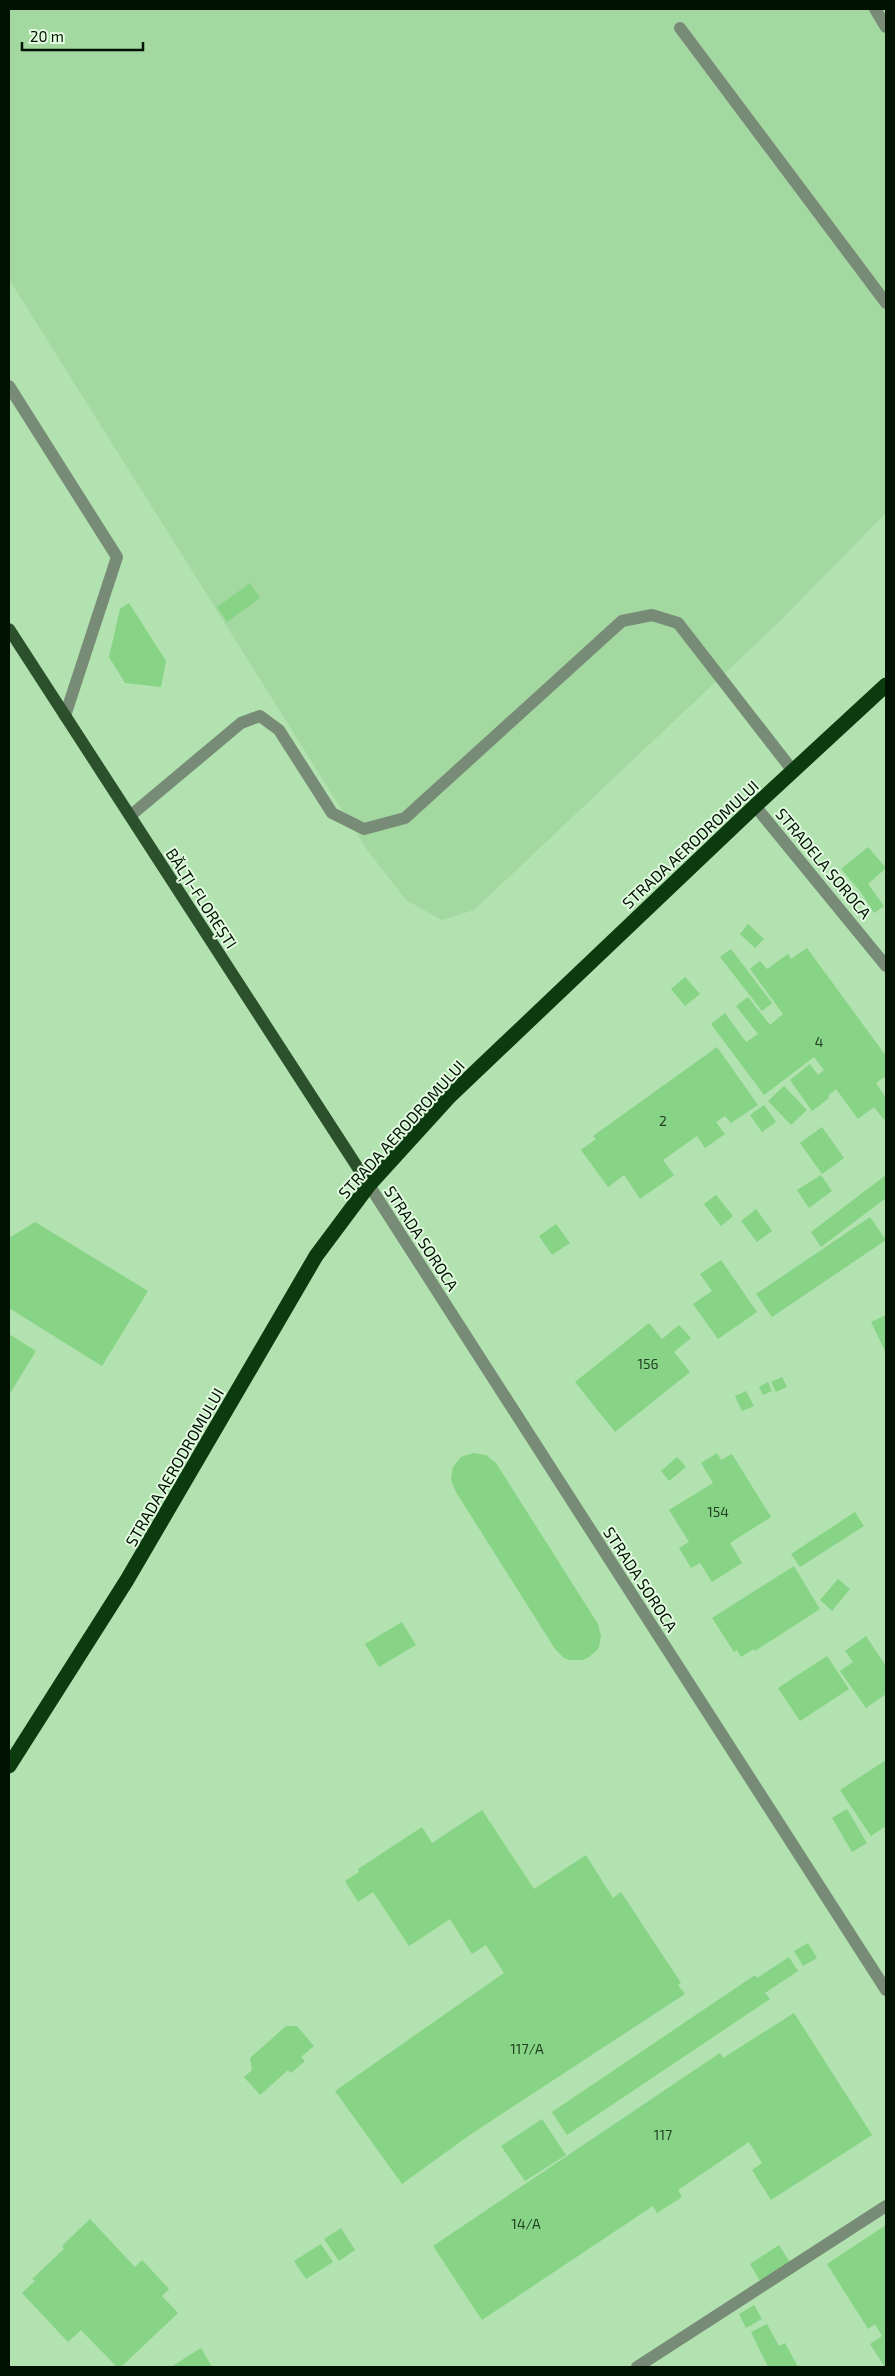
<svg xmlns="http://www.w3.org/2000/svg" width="895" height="2376" viewBox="0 0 895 2376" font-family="'Exo 2',sans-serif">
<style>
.built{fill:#a3d9a1}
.building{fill:#87d486}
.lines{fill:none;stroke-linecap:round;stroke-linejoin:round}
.minor{stroke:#778b76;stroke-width:12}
.major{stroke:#2c502c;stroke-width:12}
.highway{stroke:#0d3b10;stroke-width:15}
.labels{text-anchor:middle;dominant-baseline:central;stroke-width:4;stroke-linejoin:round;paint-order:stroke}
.number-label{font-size:14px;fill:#234223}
.street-label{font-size:16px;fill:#021202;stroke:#e3fbe1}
</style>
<rect width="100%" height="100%" fill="#b1e2af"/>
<!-- built -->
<path class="built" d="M9,9H886V513L778,623L474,910L442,920L406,900L367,850L9,279Z"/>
<!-- building -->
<g class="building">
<path d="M250,583L260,598L227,622L217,607Z"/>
<path d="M129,603L166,661L161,687L125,683L109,657L120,609Z"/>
<path d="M868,847L886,868L868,884L884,906L874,913L860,891L841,869Z"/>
<path d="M748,924L764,939L755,948L740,934Z"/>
<path d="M807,948L886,1056V1076L876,1083L886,1098V1118L884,1120L874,1107L858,1119L836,1089L828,1096L829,1098L812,1111L790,1080L810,1064L818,1075L824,1070L814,1057L764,1095L711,1024L725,1013L746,1042L758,1034L736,1006L748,997L770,1025L783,1014L750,969L760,961L767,969L788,954L791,959Z"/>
<path d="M731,949L772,1003L762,1011L720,957Z"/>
<path d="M685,977L700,994L685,1006L671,989Z"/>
<path d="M717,1047L758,1105L731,1123L725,1116L716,1122L725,1134L705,1148L697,1136L663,1160L674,1175L640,1199L624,1175L608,1187L581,1150L596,1139L593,1136Z"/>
<path d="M784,1086L807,1110L791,1125L768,1101Z"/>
<path d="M764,1105L776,1122L762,1132L750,1115Z"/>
<path d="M822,1127L844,1158L822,1174L800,1143Z"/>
<path d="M821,1175L832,1191L809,1208L797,1190Z"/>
<path d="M886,1175V1198L821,1247L811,1232Z"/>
<path d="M716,1195L733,1216L721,1226L704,1204Z"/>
<path d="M756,1209L772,1231L757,1242L741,1221Z"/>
<path d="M870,1217L886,1240L772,1317L756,1294Z"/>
<path d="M35,1222L148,1291L102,1366L9,1308V1238Z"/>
<path d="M556,1224L570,1243L552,1255L539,1236Z"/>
<path d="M721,1260L757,1312L718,1339L693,1304L712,1291L700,1274Z"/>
<path d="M886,1315V1353L871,1322Z"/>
<path d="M649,1323L662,1339L679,1325L691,1338L674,1352L690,1372L615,1432L575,1382Z"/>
<path d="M9,1334L36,1351L9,1395Z"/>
<path d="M782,1377L787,1387L776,1392L771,1382Z"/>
<path d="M768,1382L772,1391L763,1395L759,1387Z"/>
<path d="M746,1391L754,1406L742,1411L735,1396Z"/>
<path d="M473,1453L486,1455L496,1463L598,1624L601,1636L600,1642L598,1649L589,1657L583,1660H570L564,1658L555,1649L456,1492L451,1480L453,1467L461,1457Z"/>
<path d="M717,1453L721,1460L732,1454L771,1517L730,1543L742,1563L712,1582L700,1563L691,1568L679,1548L689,1542L669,1510L713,1483L701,1463Z"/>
<path d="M677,1457L686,1467L669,1481L661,1471Z"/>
<path d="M855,1512L864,1526L800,1567L791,1554Z"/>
<path d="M794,1566L820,1609L755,1651L754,1649L741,1657L737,1650L734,1652L712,1618Z"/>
<path d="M838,1579L850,1589L832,1611L820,1600Z"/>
<path d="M402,1622L416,1645L379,1667L365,1644Z"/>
<path d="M866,1636L886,1666V1694L866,1708L840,1671L853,1662L845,1651Z"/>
<path d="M827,1656L849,1689L800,1721L778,1688Z"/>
<path d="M886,1760V1826L871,1836L840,1790Z"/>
<path d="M847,1809L867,1843L852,1852L832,1818Z"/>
<path d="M482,1810L534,1889L586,1855L613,1898L621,1892L681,1983L678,1985L685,1994L471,2134L402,2184L335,2091L504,1973L486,1945L472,1954L450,1919L409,1946L373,1892L358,1902L345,1881L359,1872L358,1869L422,1827L432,1843Z"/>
<path d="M808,1943L817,1958L803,1966L794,1951Z"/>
<path d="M789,1957L798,1971L765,1993L770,1999L567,2135L552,2112L755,1975L757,1978Z"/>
<path d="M794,2013L872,2135L771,2200L752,2170L762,2163L749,2142L678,2190L682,2197L657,2213L653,2206L482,2320L433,2246L720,2053L723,2058Z"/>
<path d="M286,2026H297L314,2046L301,2057L305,2061L291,2073L288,2070L260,2095L244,2077L252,2070L250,2058Z"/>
<path d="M542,2119L566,2155L525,2181L501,2146Z"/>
<path d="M90,2219L135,2267L142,2260L169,2289L162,2296L178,2313L121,2367H117L81,2330L68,2342L22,2293L35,2281L32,2279L64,2249L62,2246Z"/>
<path d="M886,2225V2367H885L870,2344L882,2336L875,2324L868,2329L827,2264Z"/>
<path d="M341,2228L355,2250L339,2261L324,2239Z"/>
<path d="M321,2244L333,2262L306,2279L294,2261Z"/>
<path d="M779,2245L794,2269L764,2288L750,2264Z"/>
<path d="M754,2305L762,2319L746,2328L739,2314Z"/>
<path d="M767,2324L779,2346L785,2343L798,2367H768L751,2332Z"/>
<path d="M201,2348L212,2367H171Z"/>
</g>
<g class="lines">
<!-- minor -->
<g class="minor">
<path d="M875,9L886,27"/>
<path d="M680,28L886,303"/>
<path d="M9,386L117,557L65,716"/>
<path d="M755,806L886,966"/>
<path d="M130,816L241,723L260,716L279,730L332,813L364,829L405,818L622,621L652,615L678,623L793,771"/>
<path d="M369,1185L886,1990"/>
<path d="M637,2367L886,2206"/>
</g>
<!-- major -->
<path class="major" d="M9,629L369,1185"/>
<!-- highway -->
<path class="highway" d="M9,1766L127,1580L316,1256L369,1185L450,1096L755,806L886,685"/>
</g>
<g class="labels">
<!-- number labels -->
<g class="number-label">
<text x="819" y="1041">4</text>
<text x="663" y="1120">2</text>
<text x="648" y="1363">156</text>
<text x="718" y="1511">154</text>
<text x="527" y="2048">117/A</text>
<text x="663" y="2134">117</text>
<text x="526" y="2223">14/A</text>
</g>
<!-- street labels -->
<g class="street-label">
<text transform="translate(690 844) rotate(-43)">STRADA AERODROMULUI</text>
<text transform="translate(824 863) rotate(50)">STRADELA SOROCА</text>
<text transform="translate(202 898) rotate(57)">BĂLȚI-FLOREȘTI</text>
<text transform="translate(401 1129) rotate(-48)">STRADA AERODROMULUI</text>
<text transform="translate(422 1238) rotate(57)">STRADA SOROCA</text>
<text transform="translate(174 1467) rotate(-60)">STRADA AERODROMULUI</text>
<text transform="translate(641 1579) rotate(57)">STRADA SOROCA</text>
</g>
</g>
<!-- border -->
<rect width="895" height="2376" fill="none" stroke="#021202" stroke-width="20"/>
<!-- scale -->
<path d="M22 42v8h121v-8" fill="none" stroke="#021202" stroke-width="2.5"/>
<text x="30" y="42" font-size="15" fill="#021202" stroke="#e3fbe1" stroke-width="4" paint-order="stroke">20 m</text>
</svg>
